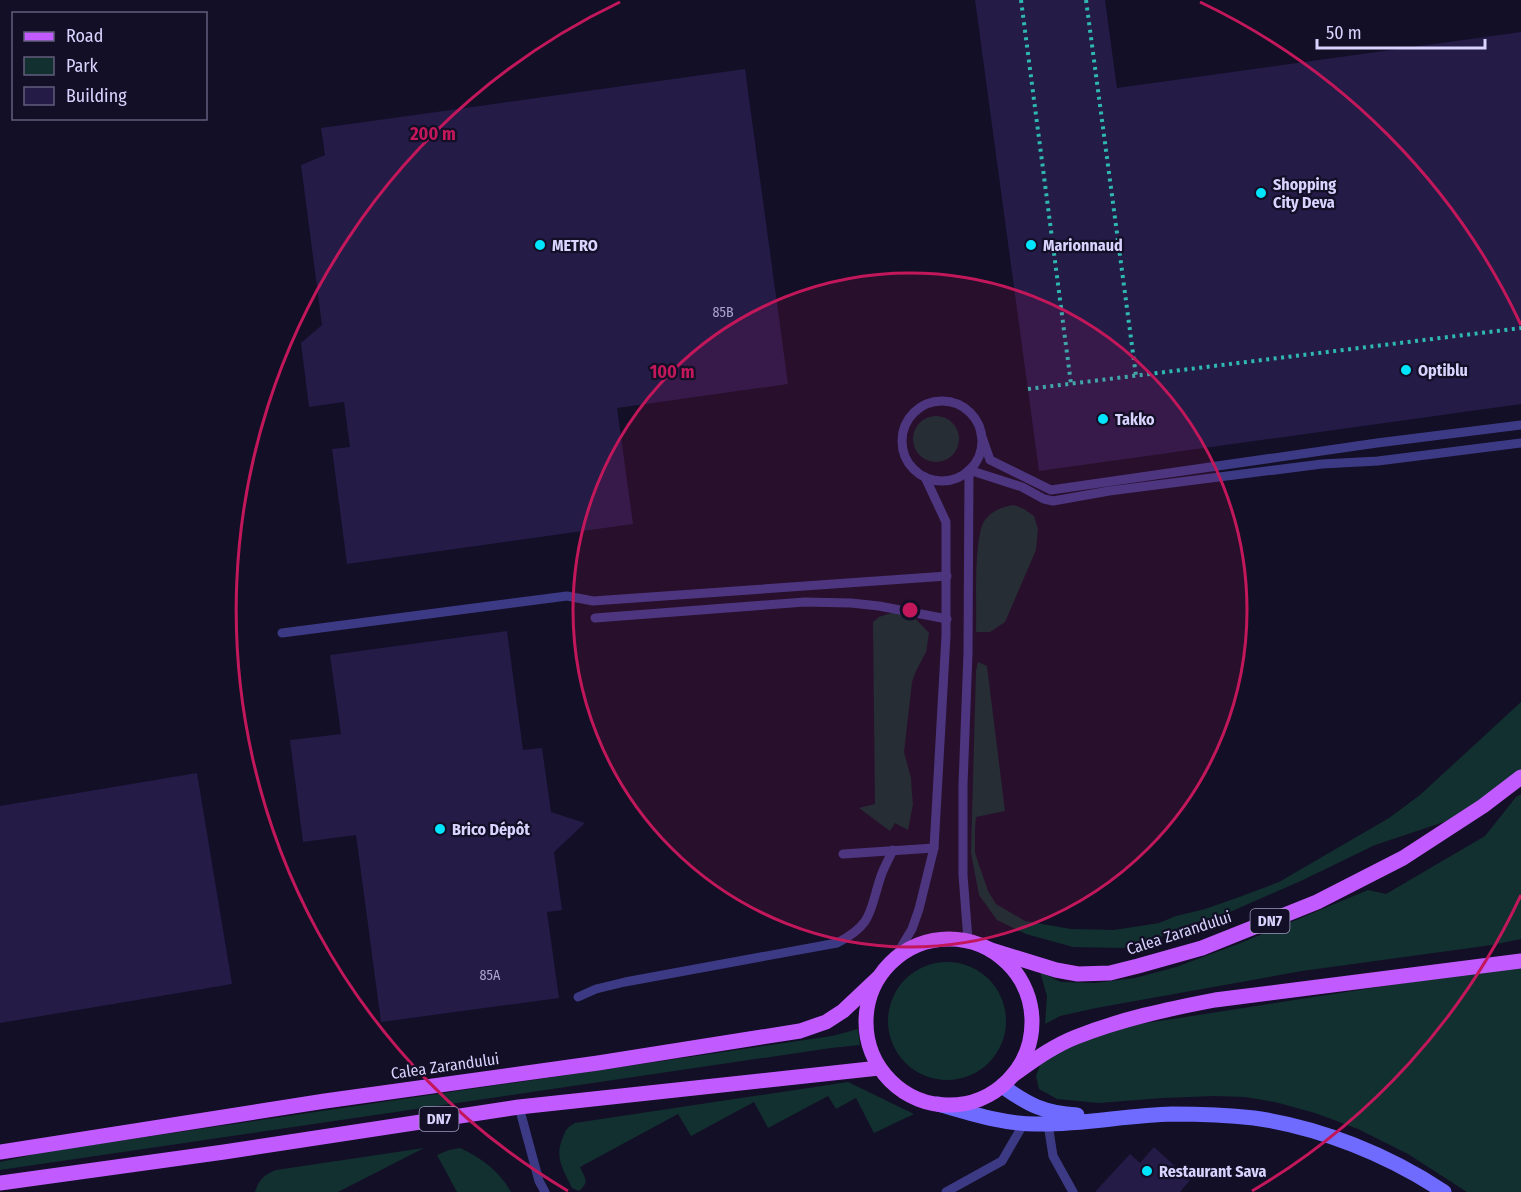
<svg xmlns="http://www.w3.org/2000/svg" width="1521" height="1192" viewBox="0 0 1521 1192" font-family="'Fira Sans Condensed',sans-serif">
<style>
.green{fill:#12302f}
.building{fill:#241b47}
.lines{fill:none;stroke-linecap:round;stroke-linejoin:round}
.path{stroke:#2fb8b0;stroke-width:4;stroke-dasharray:3 4.5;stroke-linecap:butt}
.lane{stroke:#3d3a85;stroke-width:9}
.secondary{stroke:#6f6bff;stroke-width:15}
.primary{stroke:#c25bff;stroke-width:15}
.ring{fill:none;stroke:#c2185b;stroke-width:3}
.poi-dot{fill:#00e5ff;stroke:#130f26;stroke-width:2}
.labels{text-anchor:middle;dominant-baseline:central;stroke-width:4.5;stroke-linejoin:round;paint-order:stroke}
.number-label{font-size:14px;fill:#aca6d1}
.shield{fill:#130f26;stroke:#9e99be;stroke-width:1.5}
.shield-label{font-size:15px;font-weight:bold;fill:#d9d4ff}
.poi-label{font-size:16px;font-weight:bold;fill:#d9d4ff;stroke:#130f26;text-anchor:start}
.street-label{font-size:16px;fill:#d9d4ff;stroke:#130f26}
.centre{fill:#c2185b;stroke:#130f26;stroke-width:3}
.ring-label{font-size:18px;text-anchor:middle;font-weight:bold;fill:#c2185b;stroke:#130f26;stroke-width:4.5;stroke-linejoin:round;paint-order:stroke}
</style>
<rect width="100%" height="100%" fill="#130f26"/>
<!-- green -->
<g class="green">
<circle cx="936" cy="439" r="23"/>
<path d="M1014,505L1024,509L1034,516L1038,529L1036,550L1005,622L990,632H976C977,609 973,536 985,520C993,510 1002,507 1014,505Z"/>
<path d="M894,612L910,613L929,633L926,652L916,671L912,682L904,752L911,778L912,794L913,804L908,830L895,823L890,831L859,808L875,804L873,622L879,617Z"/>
<path d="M978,662L987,666L1005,811L976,817L975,828V853L988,891L996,904L1025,921L1071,929L1114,930L1159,923L1176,916L1205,909L1242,896L1279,882L1389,818L1420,795L1521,702V771L1453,819L1375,845L1305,879L1230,912L1181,927L1164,936L1123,948L1073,947L1026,934L997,920L979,895L971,853L976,671Z"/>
<path d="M1521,794V939L1492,945L1302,971L1096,1008L1060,1016L1045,1024L1047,996L1040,972L1061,982L1095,983L1135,978L1176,967L1238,944L1368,890L1386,894L1485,836L1516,797Z"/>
<circle cx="947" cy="1021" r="59"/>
<path d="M1521,966V1192H1467L1408,1154L1358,1129L1315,1113L1275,1102L1245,1097L1215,1096L1163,1098L1099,1103L1057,1099L1039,1089L1036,1076L1040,1065L1049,1056L1108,1029L1385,986Z"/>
<path d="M858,1029L860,1045L831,1048L0,1170V1162L50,1151L832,1036Z"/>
<path d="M848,1082L914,1114L874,1133L856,1098L836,1109L828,1096L768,1128L754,1102L691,1136L678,1114L580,1167C585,1179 590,1181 579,1191L572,1188C563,1169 554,1158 563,1137C566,1129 568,1127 575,1123Z"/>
<path d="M424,1148L338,1192H255C259,1179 264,1175 276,1170Z"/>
<path d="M460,1148C482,1158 499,1171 511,1192H457L437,1155L449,1150Z"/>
</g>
<!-- building -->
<g class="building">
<path d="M975,0H1105L1117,88L1521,32V404L1039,471Z"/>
<path d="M745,69L788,384L617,408L633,524L347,564L332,449L350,447L344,402L309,407L301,343L322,325L301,165L325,155L321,128Z"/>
<path d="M507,631L523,750L542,748L551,812L585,823L554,852L562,910L547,912L559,998L381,1022L356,835L303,842L290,740L341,734L330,655Z"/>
<path d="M197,773L232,984L0,1023V806Z"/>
<path d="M1154,1147L1190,1180L1180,1192H1095L1130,1154L1140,1163Z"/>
</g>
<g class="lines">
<!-- path -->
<g class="path">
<path d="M1021,0L1071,384"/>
<path d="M1086,0L1136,376"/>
<path d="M1028,389L1521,328"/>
</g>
<!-- lane -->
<g class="lane">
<circle cx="942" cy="441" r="40"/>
<path d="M981,434L990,460L1051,490L1377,443L1521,425"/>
<path d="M595,618L805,602L851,603L879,606L947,619"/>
<path d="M282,633L567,596L593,601L947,576"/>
<path d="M843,854L934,848"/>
<path d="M968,940L963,875V785L968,653L969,470L1022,487L1044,499L1053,501L1109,491L1322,464L1378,461L1521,443"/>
<path d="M894,959L912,929L919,909L934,848L946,636V522L925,477"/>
<path d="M578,997L596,989L625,982L837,943C874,924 869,911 881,876C884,867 889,859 893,850"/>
<path d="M519,1107L539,1181L545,1192"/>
<path d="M1048,1124L1053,1156L1073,1192"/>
<path d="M946,1192L1002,1161L1024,1123"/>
</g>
<!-- secondary -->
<g class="secondary">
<path d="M1002,1086C1029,1105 1044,1113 1077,1115"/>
<path d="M938,1104C970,1113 1003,1124 1036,1124C1082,1125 1127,1115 1172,1114C1199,1114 1227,1115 1254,1118C1319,1127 1389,1155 1444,1192"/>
</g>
<!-- primary -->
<g class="primary">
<circle cx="949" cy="1022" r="83"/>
<path d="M991,950L1056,970L1078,974L1110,973L1138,966L1202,948L1317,902L1403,858L1483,806L1521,777"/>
<path d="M1013,1075C1033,1061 1053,1046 1076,1037C1121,1019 1168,1009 1215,1000L1521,961"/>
<path d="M0,1152L325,1101L598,1063L800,1031L826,1022L843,1011L878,978"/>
<path d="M0,1183L224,1152L519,1107L879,1068"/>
</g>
</g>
<!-- distance rings -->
<circle cx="910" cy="610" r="337" fill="#c2185b" fill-opacity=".12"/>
<g class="ring">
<circle cx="910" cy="610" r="337"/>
<path d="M1521 895A674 674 0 0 1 1252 1191M568 1191A674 674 0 0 1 620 2M1200 2A674 674 0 0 1 1521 325"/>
</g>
<!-- markers -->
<g class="poi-dot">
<circle cx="1261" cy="193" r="6"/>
<circle cx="540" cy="245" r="6"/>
<circle cx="1031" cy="245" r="6"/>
<circle cx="1406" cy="370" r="6"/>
<circle cx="1103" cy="419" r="6"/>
<circle cx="440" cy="829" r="6"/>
<circle cx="1147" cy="1171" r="6"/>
</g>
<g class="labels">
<!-- number labels -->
<g class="number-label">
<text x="723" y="312">85B</text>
<text x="490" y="975">85A</text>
</g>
<!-- shield labels -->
<g class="shield">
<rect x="1250.5" y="909" width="39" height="24" rx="4.5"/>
<rect x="419.5" y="1107" width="39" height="24" rx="4.5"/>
</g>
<g class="shield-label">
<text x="1270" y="921">DN7</text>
<text x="439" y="1119">DN7</text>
</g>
<!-- poi labels -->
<g class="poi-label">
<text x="1273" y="184">Shopping<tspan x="1273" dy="18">City Deva</tspan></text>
<text x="552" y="245">METRO</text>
<text x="1043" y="245">Marionnaud</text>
<text x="1418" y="370">Optiblu</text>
<text x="1115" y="419">Takko</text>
<text x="452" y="829">Brico Dépôt</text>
<text x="1159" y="1171">Restaurant Sava</text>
</g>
<!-- street labels -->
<g class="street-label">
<text transform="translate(1179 933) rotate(-18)">Calea Zarandului</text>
<text transform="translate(445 1066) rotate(-8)">Calea Zarandului</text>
</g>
</g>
<circle cx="910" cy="610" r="9" class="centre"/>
<g class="ring-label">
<text x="433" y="140">200 m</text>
<text x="672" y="378">100 m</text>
</g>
<!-- legend -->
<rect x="12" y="12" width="195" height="108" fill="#130f26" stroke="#625e7d" stroke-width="1.5"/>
<rect x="24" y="32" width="30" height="9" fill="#c25bff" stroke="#625e7d" stroke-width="1.5"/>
<text x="66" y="42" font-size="18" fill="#d9d4ff">Road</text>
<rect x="24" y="57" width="30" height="18" fill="#12302f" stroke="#625e7d" stroke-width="1.5"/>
<text x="66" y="72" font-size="18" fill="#d9d4ff">Park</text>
<rect x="24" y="87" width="30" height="18" fill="#241b47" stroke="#625e7d" stroke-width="1.5"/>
<text x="66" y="102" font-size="18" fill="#d9d4ff">Building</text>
<!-- scale -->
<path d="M1317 39v9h168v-9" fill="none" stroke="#d9d4ff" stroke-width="3"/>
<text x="1326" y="39" font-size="18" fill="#d9d4ff" stroke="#130f26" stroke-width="4.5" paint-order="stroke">50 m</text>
</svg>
